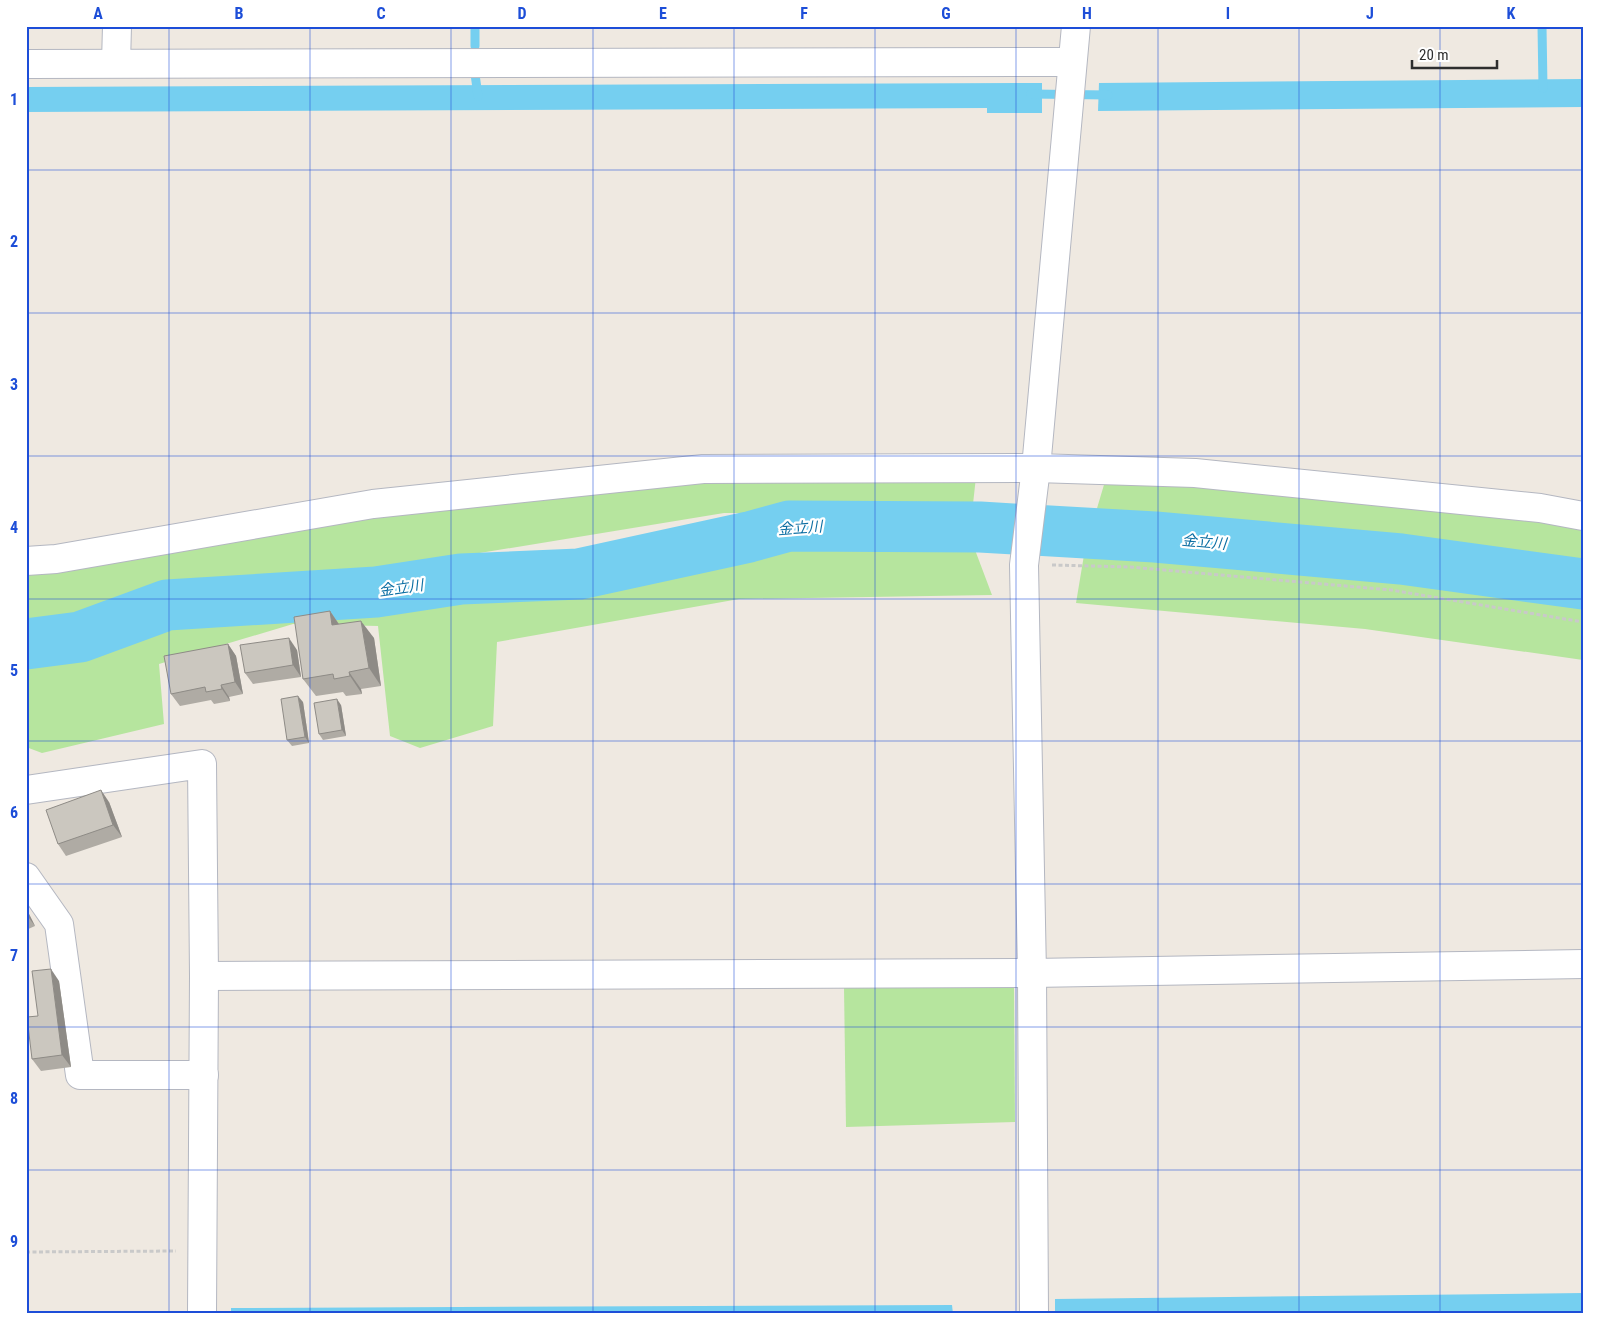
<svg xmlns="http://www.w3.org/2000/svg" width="1609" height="1340" viewBox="0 0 1609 1340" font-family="'Roboto Condensed','Noto Sans JP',sans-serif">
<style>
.green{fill:#b6e59e}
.water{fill:#75cff0}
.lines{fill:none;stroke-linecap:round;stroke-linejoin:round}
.stream{stroke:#75cff0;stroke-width:9}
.river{stroke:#75cff0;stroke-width:51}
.minor-casing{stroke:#b4b7c1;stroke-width:30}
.path{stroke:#c9c9c9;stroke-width:3;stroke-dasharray:4 2.5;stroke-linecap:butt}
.minor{stroke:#fff;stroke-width:28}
.wall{fill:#afaba4}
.shaded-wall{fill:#8e8b86}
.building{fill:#cbc7bf;stroke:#8e8b86}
.grid{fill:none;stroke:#1d4ed8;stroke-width:1;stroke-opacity:0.55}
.labels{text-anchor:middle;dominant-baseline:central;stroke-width:4.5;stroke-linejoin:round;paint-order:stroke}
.water-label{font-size:15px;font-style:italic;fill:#0d6fa3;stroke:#fff}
.neatline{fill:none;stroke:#1d4ed8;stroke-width:2}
.grid-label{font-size:16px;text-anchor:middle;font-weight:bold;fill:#1d4ed8}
</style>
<rect width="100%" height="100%" fill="#efe9e1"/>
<!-- green -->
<g class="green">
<path d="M976,477L972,513H724L431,561L153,595L69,630L26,633V569L366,519L701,479Z"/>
<path d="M1106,478L1531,519L1583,530V573L1414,545L1095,515Z"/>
<path d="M969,534L992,595L739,599L497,642L493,726L420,748L390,736L378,626L293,624L159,664L164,724L42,753L26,747V661L83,652L179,616L286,613L459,590L636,575L785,538Z"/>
<path d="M1086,543L1405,568L1583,596V660L1365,629L1076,603Z"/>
<path d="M844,987L1014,988L1015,1122L846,1127Z"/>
</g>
<!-- water -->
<g class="water">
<path d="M1583,79V107L1098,111L1099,83Z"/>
<path d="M1042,83V113H987V108L26,112V87Z"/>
<path d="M1583,1293V1314H1055V1299Z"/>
<path d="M952,1305L953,1314H231V1308Z"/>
</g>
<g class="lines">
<!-- stream -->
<g class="stream">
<path d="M475,26V46"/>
<path d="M1542,26L1543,88"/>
<path d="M475,74L478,96"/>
<path d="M1031,94L1108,95"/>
</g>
<!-- river -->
<path class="river" d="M26,644L80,637L167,605L376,592L461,579L579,574L749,537L789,526L980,527L1155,537L1401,559L1583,584"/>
<defs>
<g id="minor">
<path d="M116,63L117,26"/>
<path d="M26,64L1072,62"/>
<path d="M26,561L56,559L373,504L703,469L1036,468L1195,473L1540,508L1583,516"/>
<path d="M26,790L202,764L204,976L202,1314"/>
<path d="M26,877L59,924L80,1075H204"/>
<path d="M204,976L1032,973L1583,964"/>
<path d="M1034,1314L1032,973L1024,565L1036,468L1076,26"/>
</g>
</defs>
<!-- minor casing -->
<use href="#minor" class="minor-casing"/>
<!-- path -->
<g class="path">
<path d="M1052,565L1130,567L1391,590L1583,622"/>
<path d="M26,1252L176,1251"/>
</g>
<!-- minor -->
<use href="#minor" class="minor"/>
</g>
<!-- wall -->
<g class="wall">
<path d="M330,611L339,624L374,638L381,686L361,689L362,694L346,696L343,692L316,696L303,679Z"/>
<path d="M228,644L236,656L243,694L229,697L230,701L214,704L211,700L180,706L171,694Z"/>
<path d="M297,650L301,677L253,684L245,673Z"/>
<path d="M303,702L309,743L292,746L287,740Z"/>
<path d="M341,705L346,736L323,740L319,734Z"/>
<path d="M109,802L122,837L66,856L58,844Z"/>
<path d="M26,908L35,926L26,930Z"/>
<path d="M59,981L71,1067L41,1071L32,1059Z"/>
</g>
<!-- shaded-wall -->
<g class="shaded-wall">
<path d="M330,611L342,629L332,625Z"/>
<path d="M361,621L374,638L381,686L369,668Z"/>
<path d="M289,638L297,650L301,677L293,665Z"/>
<path d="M228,644L236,656L243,694L235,682Z"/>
<path d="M349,672L361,689L362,694L350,676Z"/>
<path d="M221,685L229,697L230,701L222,689Z"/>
<path d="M298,696L303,702L309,743L305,737Z"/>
<path d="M337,699L341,705L346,736L342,730Z"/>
<path d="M101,790L109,802L122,837L113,825Z"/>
<path d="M26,908L35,926L26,914Z"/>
<path d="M51,969L59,981L71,1067L62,1055Z"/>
</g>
<!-- building -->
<g class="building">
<path d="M330,611L332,625L361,621L369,668L349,672L350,676L334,679L333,674L303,679L294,617Z"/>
<path d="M289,638L293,665L245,673L240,645Z"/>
<path d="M228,644L235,682L221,685L222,689L206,692L205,687L171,694L164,656Z"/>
<path d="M298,696L305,737L287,740L281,699Z"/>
<path d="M337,699L342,730L319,734L314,703Z"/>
<path d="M101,790L113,825L58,844L46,810Z"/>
<path d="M51,969L62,1055L32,1059L27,1017L38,1016L32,971Z"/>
</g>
<!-- grid -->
<path class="grid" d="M169,26V1314M310,26V1314M451,26V1314M593,26V1314M734,26V1314M875,26V1314M1016,26V1314M1158,26V1314M1299,26V1314M1440,26V1314M26,170H1583M26,313H1583M26,456H1583M26,599H1583M26,741H1583M26,884H1583M26,1027H1583M26,1170H1583"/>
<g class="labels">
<!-- water labels -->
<g class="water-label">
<text transform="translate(800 528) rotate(-4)">金立川</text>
<text transform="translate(1204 542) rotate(5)">金立川</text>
<text transform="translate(401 588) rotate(-8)">金立川</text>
</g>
</g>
<!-- border -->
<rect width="1609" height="1340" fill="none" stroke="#ffffff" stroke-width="55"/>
<!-- scale -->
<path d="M1412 60v8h85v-8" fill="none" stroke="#2e2e2e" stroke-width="2.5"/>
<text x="1419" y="60" font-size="15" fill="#2e2e2e" stroke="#ffffff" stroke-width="4" paint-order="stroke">20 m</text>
<rect x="28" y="28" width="1554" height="1284" class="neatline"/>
<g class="grid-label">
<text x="98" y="19">A</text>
<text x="239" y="19">B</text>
<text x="381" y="19">C</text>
<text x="522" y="19">D</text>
<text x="663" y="19">E</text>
<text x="804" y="19">F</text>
<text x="946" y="19">G</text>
<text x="1087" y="19">H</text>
<text x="1228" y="19">I</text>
<text x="1370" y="19">J</text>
<text x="1511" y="19">K</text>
<text x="14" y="105">1</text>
<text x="14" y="247">2</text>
<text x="14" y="390">3</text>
<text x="14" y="533">4</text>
<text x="14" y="676">5</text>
<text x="14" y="818">6</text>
<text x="14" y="961">7</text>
<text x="14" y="1104">8</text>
<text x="14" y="1247">9</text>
</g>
</svg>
